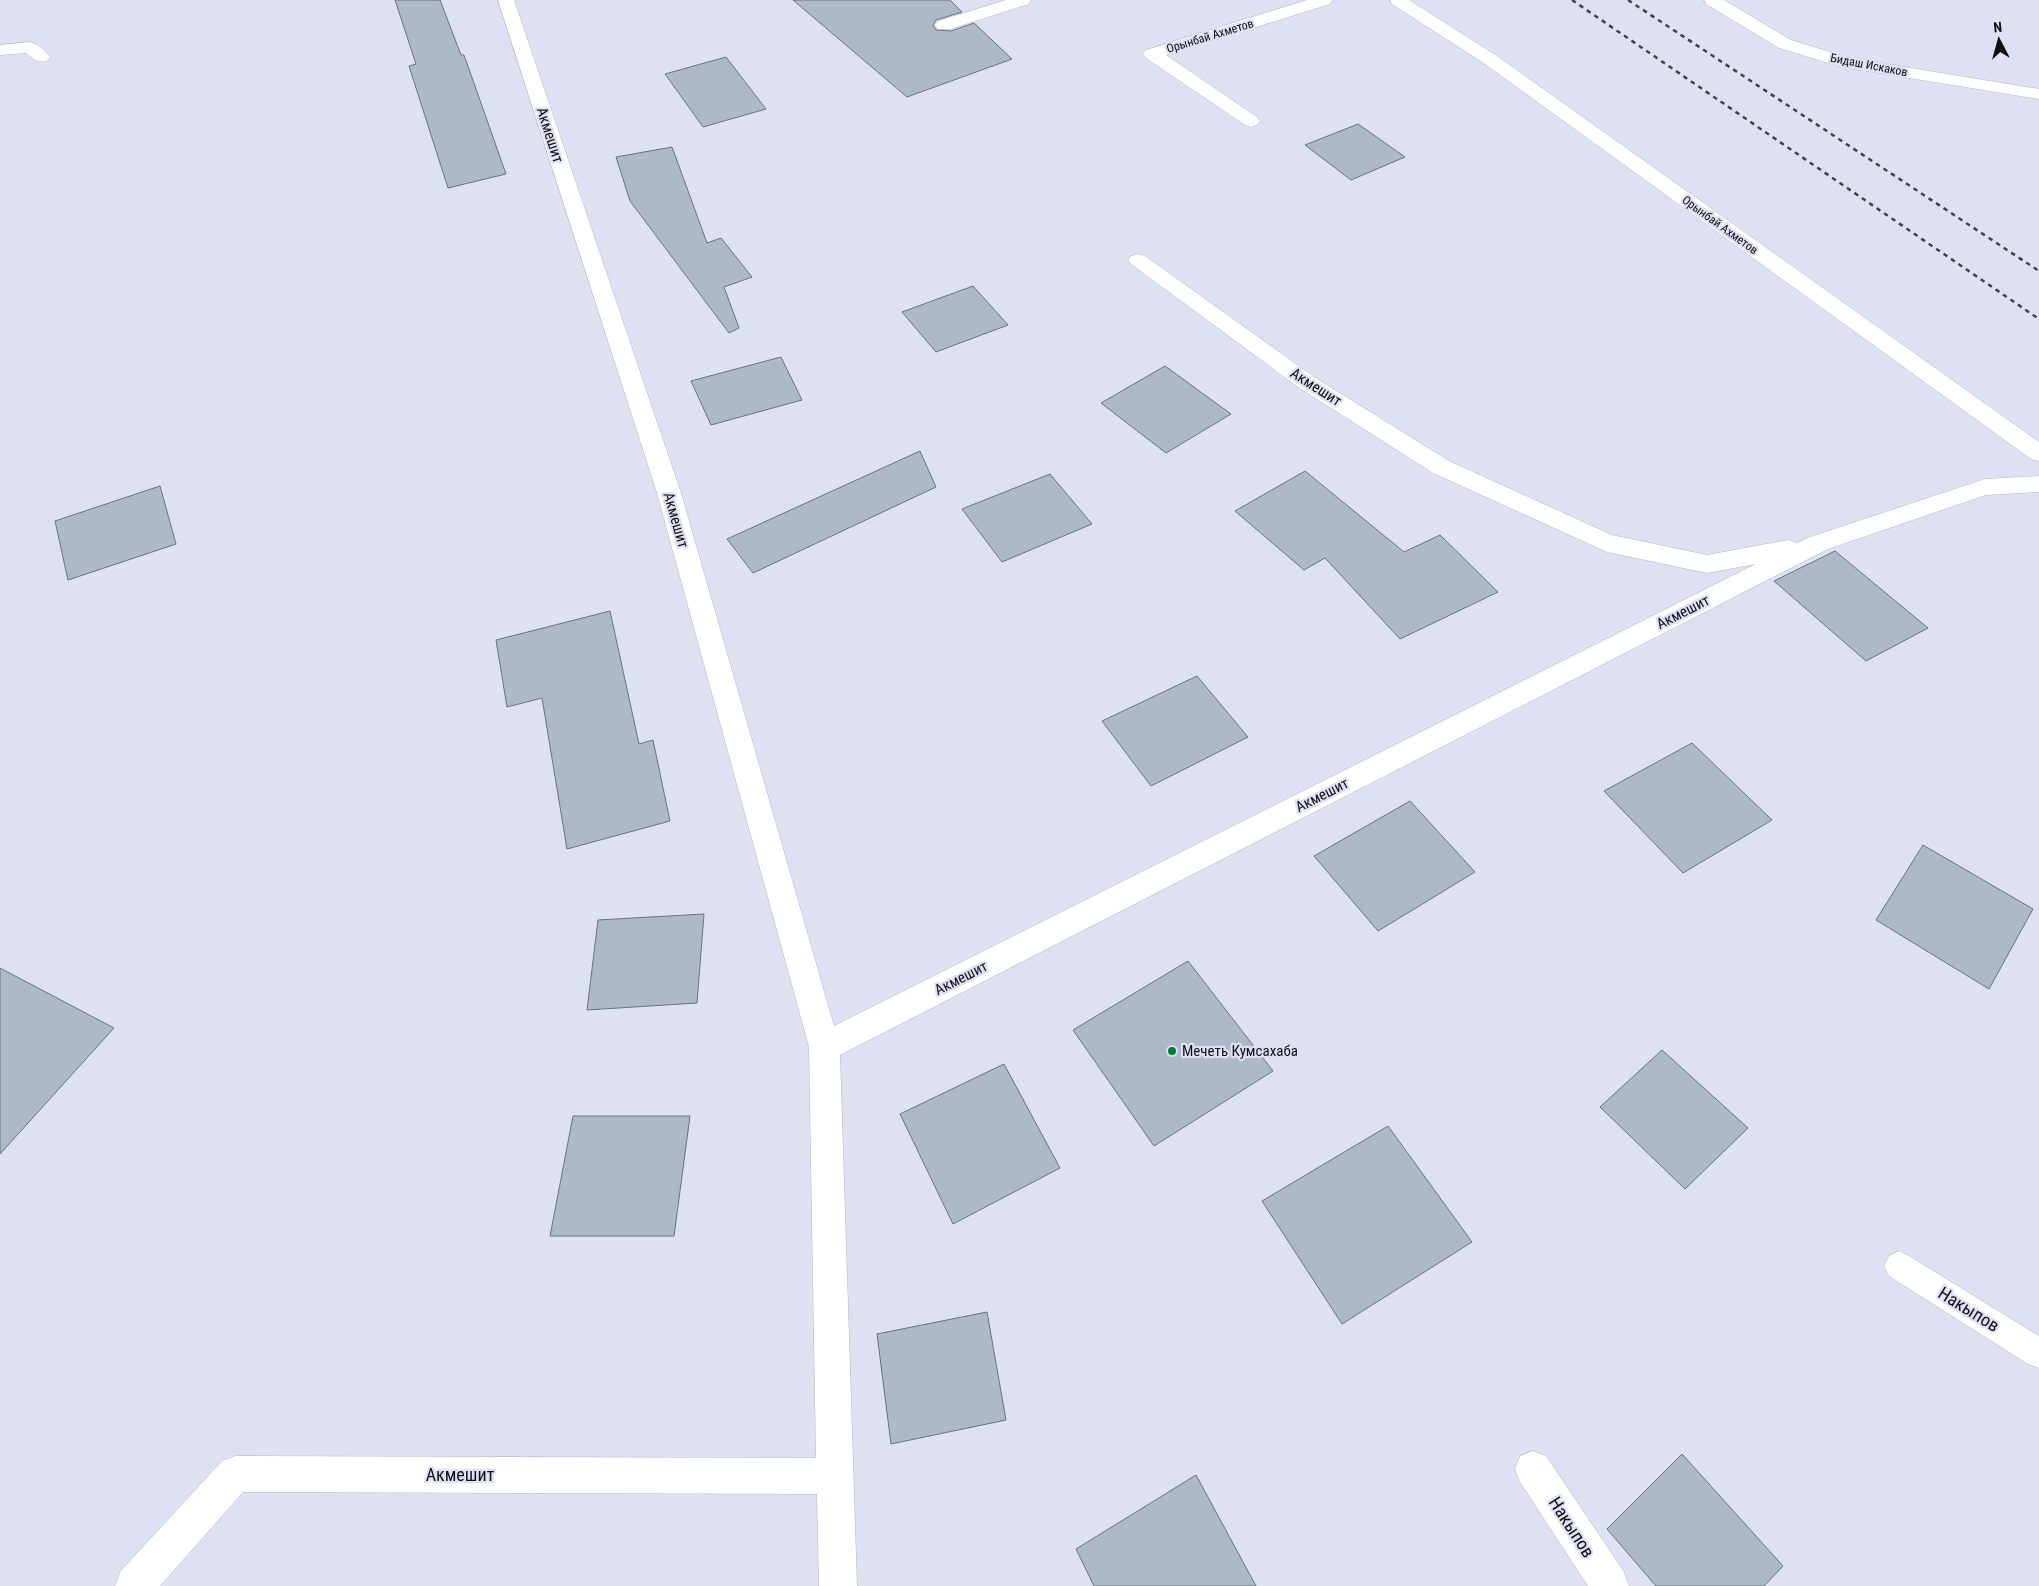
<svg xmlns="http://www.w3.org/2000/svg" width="2039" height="1586" viewBox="0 0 2039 1586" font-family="'Roboto Condensed',sans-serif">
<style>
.building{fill:#aeb9c7;stroke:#687380}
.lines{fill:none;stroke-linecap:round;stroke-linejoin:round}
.lane-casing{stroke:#b4b6c7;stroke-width:1}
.street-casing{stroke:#b4b6c7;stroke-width:1}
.lane{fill:#fff;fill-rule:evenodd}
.street{fill:#fff;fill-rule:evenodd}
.rail{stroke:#40414a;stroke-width:2.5;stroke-dasharray:4.5 4.5;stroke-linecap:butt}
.poi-dot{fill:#027f37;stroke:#dee1f2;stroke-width:2}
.labels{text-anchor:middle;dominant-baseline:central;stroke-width:4.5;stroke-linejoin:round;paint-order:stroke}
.far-street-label{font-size:12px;fill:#101016;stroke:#dee1f2}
.street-label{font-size:15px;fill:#101016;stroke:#dee1f2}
.poi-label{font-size:15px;fill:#101016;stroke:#dee1f2;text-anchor:start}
.near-street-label{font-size:18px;fill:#101016;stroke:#dee1f2}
</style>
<rect width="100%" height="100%" fill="#dee1f2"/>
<!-- building -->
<g class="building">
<path d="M395,0H440L461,55H464L506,174L448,188L409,66L416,64Z"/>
<path d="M793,0H950L962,12L936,20L933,25L936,30L951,31L974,23L1012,59L907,97Z"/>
<path d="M726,57L766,109L703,127L665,74Z"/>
<path d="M1358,124L1405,157L1351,180L1305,145Z"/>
<path d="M672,147L707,243L721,238L752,277L724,287L739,328L729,333L630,201L616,157Z"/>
<path d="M973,286L1008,325L936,352L902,312Z"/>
<path d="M781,357L802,400L711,425L691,381Z"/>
<path d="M1165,366L1231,414L1166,453L1101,403Z"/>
<path d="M920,451L936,487L753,573L727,539Z"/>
<path d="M1305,471L1404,552L1440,535L1498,592L1400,639L1325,558L1304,570L1235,511Z"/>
<path d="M1050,474L1092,524L1002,562L962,509Z"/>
<path d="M160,486L176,544L68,580L55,521Z"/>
<path d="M1835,551L1928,628L1866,661L1774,581Z"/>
<path d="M610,611L639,744L653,740L670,821L567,849L542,698L507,707L496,640Z"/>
<path d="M1197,676L1248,737L1151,786L1102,721Z"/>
<path d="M1692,743L1772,820L1683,873L1604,791Z"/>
<path d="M1410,801L1475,872L1378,931L1314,856Z"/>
<path d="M1923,845L2033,909L1989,989L1876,920Z"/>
<path d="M704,914L697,1003L587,1010L598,920Z"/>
<path d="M1188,961L1273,1071L1154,1146L1073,1030Z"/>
<path d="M0,968L114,1028L0,1154Z"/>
<path d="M1662,1050L1748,1128L1685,1189L1600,1107Z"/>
<path d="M1004,1064L1060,1168L953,1224L900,1114Z"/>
<path d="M573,1116H690L674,1236H550Z"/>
<path d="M1388,1126L1472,1242L1342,1324L1262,1201Z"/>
<path d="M987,1312L1006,1420L891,1444L877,1334Z"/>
<path d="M1682,1454L1783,1566L1764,1586H1656L1607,1529Z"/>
<path d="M1196,1475L1256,1586H1094L1076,1549Z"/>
</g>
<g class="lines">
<defs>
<path id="lane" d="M1899,1251L1909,1256L2039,1336V1368L2028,1364L1889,1276L1884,1266L1889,1256Z"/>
<g id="street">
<path d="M498,0H514L681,493L834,1026L1756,564L1707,573L1607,552L1433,473L1298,387L1131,264L1128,260L1131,256L1138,254L1145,256L1314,377L1449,461L1612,535L1707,555L1788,540L1797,543L1810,537L1985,479L2039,476V492L1986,495L1828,549L840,1055L857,1586H819L817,1494L243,1492L160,1586H115L120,1572L222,1461L235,1456L816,1458L809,1047L657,493Z"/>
<path d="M1006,0H1031L1029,4L950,29H938L935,25L938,21Z"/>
<path d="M1307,0H1332L1330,4L1166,55L1257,117L1260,121L1257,125L1251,127L1245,125L1146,58L1143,54L1146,50Z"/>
<path d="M1390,0H1409L1497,56L2039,442V461L2031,459L1485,64L1392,4Z"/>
<path d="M1704,0H1724L1791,40L1850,58L2039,89V99L1842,67L1779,48L1706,4Z"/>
<path d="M30,42C38,44 45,50 50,57L47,61C37,63 33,59 26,53L0,55V45Z"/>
<path d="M1533,1451L1546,1456L1624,1572L1629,1586H1588L1520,1482L1515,1469L1520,1456Z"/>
</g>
</defs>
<!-- lane casing -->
<use href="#lane" class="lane-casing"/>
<!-- street casing -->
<use href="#street" class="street-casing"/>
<!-- lane -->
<use href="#lane" class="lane"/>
<!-- street -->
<use href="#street" class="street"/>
<!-- rail -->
<g class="rail">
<path d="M1572,0L2039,319"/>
<path d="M1628,0L2039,271"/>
</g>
</g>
<!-- markers -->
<circle class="poi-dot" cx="1172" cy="1051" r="5"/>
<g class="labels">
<!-- far-street labels -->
<g class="far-street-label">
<text transform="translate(1210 36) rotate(-17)">Орынбай Ахметов</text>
<text transform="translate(1869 65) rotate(11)">Бидаш Искаков</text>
<text transform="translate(1720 225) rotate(36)">Орынбай Ахметов</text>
</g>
<!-- street labels -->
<g class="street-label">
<text transform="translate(550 135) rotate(72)">Акмешит</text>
<text transform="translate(1316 387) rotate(33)">Акмешит</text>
<text transform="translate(676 520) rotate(74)">Акмешит</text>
<text transform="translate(1683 612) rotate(-27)">Акмешит</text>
<text transform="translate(1322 795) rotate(-27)">Акмешит</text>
<text transform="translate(961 978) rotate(-27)">Акмешит</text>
</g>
<!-- poi labels -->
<g class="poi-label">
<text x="1182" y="1051">Мечеть Кумсахаба</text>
</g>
<!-- near-street labels -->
<g class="near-street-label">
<text transform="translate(1969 1309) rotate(32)">Накыпов</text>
<text x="460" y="1474">Акмешит</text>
<text transform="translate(1572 1527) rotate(57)">Накыпов</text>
</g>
</g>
<!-- north arrow -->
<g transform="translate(1999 40) rotate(354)" stroke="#dee1f2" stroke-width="4" paint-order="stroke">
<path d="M0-4L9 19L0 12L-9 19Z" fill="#101016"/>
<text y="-8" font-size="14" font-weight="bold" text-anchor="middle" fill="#101016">N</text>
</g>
</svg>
